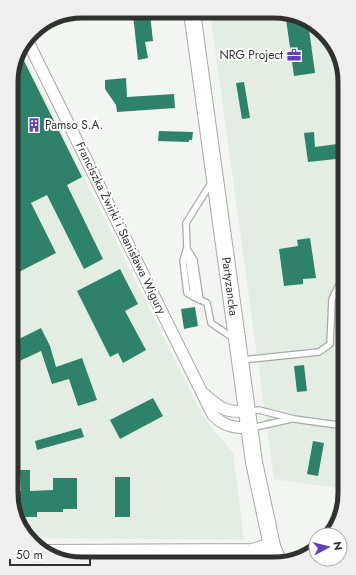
<svg xmlns="http://www.w3.org/2000/svg" width="356" height="575" viewBox="0 0 356 575" font-family="Jost,sans-serif">
<style>
.built{fill:#e4ede3}
.building{fill:#2e826a}
.lines{fill:none;stroke-linecap:round;stroke-linejoin:round}
.service-casing{stroke:#a7aaa6;stroke-width:8}
.minor-casing{stroke:#a7aaa6;stroke-width:13}
.secondary-casing{stroke:#a7aaa6;stroke-width:18}
.service{stroke:#fff;stroke-width:5.5}
.minor{stroke:#fff;stroke-width:11}
.secondary{stroke:#fff;stroke-width:16}
.labels{text-anchor:middle;dominant-baseline:central;stroke-width:4;stroke-linejoin:round;paint-order:stroke}
.poi-label{font-size:12px;fill:#303230;stroke:#fff;text-anchor:end}
.street-label{font-size:12px;fill:#303230;stroke:#fff}
.rim{fill:none;stroke:#303230;stroke-width:5}
</style>
<rect width="100%" height="100%" fill="#f2f5f1"/>
<!-- built -->
<g class="built">
<path d="M210,12H288L321,28L340,55L345,82V489L274,479Z"/>
<path d="M22,52L199,409L213,430L233,452L244,540L30,538L16,520L11,493L12,73Z"/>
</g>
<!-- building -->
<g class="building">
<path d="M285,12L308,22L315,73L294,76Z"/>
<path d="M150,14L153,41L145,42L148,58L138,60L133,15Z"/>
<path d="M21,55L82,177L67,185L103,259L84,269L47,195L31,203L56,253L11,276L12,73Z"/>
<path d="M126,78L127,97L174,94L175,108L117,112L116,105L105,89V80Z"/>
<path d="M244,82L250,118L242,119L236,83Z"/>
<path d="M159,131L193,132L192,140H189V142L158,141Z"/>
<path d="M314,132L315,147L345,143V158L308,162L304,133Z"/>
<path d="M310,238L316,278L303,279V284L284,286L279,249L298,246L297,240Z"/>
<path d="M120,269L138,304L125,311L146,350L123,363L118,353L110,357L77,291Z"/>
<path d="M195,307L198,326L184,329L181,309Z"/>
<path d="M41,328L50,346L56,367L82,358L97,400L78,406L69,379L52,384L41,351L11,365V343Z"/>
<path d="M304,365L307,391L297,392L294,366Z"/>
<path d="M153,398L163,416L120,439L110,420Z"/>
<path d="M81,428L84,437L37,450L35,441Z"/>
<path d="M313,441L324,443L318,476L307,474Z"/>
<path d="M20,470H30V491L53,490V478H77V509H63V512H37V517H16L11,492L21,491Z"/>
<rect x="115" y="477" width="15" height="40"/>
</g>
<g class="lines">
<defs>
<g id="service">
<path d="M211,183L186,223L187,248L194,297L207,303L211,323L233,338"/>
<path d="M186,250L183,261L187,293L194,297"/>
<path d="M189,252L194,260L200,300"/>
<path d="M241,360L319,352L330,344L332,299L340,283L345,282"/>
<path d="M249,411L259,410L294,419L345,426"/>
<path d="M251,428L291,419"/>
</g>
<g id="minor">
<path d="M28,42L213,415C223,426 235,428 249,428"/>
<path d="M205,395C220,408 226,413 246,411"/>
</g>
<g id="secondary">
<path id="s1" d="M192,12L254,462L272,546L277,559"/>
<path d="M48,553L252,552L272,546"/>
</g>
</defs>
<!-- service casing -->
<use href="#service" class="service-casing"/>
<!-- minor casing -->
<use href="#minor" class="minor-casing"/>
<!-- secondary casing -->
<use href="#secondary" class="secondary-casing"/>
<!-- service -->
<use href="#service" class="service"/>
<!-- minor -->
<use href="#minor" class="minor"/>
<!-- secondary -->
<use href="#secondary" class="secondary"/>
</g>
<!-- icons -->
<defs>
<symbol id="office-bare" viewBox="-9 -9 18 18"><path d="M-6-3h4V-5.5h4V-3h4V5H-6ZM-1-4.5V-3h2v-1.5ZM-6 0V1H6V0Z" fill="#6341b9" stroke="#fff" stroke-width="2.5" paint-order="stroke"/></symbol>
<symbol id="building-bare" viewBox="-9 -9 18 18"><path d="M-4-6H4V6H1V3H-1V6H-4ZM-2.5-4.3h1.7v1.8h-1.7ZM.8-4.3h1.7v1.8H.8ZM-2.5-1h1.7V.8h-1.7ZM.8-1h1.7V.8H.8Z" fill="#6341b9" stroke="#fff" stroke-width="2.5" paint-order="stroke"/></symbol>
</defs>
<g fill-rule="evenodd">
<use href="#office-bare" x="284" y="45" width="20" height="20"/>
<use href="#building-bare" x="24" y="115" width="20" height="20"/>
</g>
<g class="labels">
<!-- poi labels -->
<g class="poi-label">
<text x="283" y="55">NRG Project</text>
<text x="45" y="125" text-anchor="start">Pamso S.A.</text>
</g>
<!-- street labels -->
<g class="street-label">
<text transform="translate(121 228) rotate(64)">Franciszka Żwirki i Stanisława Wigury</text>
<text stroke="none"><textPath href="#s1" startOffset="277">Partyzancka</textPath></text>
</g>
</g>
<!-- crop -->
<path d="M0 0H356V575H0ZM82 18H274A64 64 0 0 1 338 82V493A64 64 0 0 1 274 557H82A64 64 0 0 1 18 493V82A64 64 0 0 1 82 18Z" fill="#eeefee" fill-rule="evenodd"/>
<path class="rim" d="M82 18H274A64 64 0 0 1 338 82V493A64 64 0 0 1 274 557H82A64 64 0 0 1 18 493V82A64 64 0 0 1 82 18Z"/>
<!-- north arrow -->
<g transform="translate(328 547) rotate(83)"><circle r="19" fill="#ffffff" stroke="#acadac"/>
<path d="M0-3L7 15L0 10L-7 15Z" fill="#6341b9"/>
<text y="-6" font-size="11" font-weight="bold" text-anchor="middle" fill="#303230">N</text>
</g>
<!-- scale -->
<path d="M10 559v6h80v-6" fill="none" stroke="#303230" stroke-width="2"/>
<text x="16" y="559" font-size="12" fill="#303230" stroke="#ffffff" stroke-width="3" paint-order="stroke">50 m</text>
</svg>
